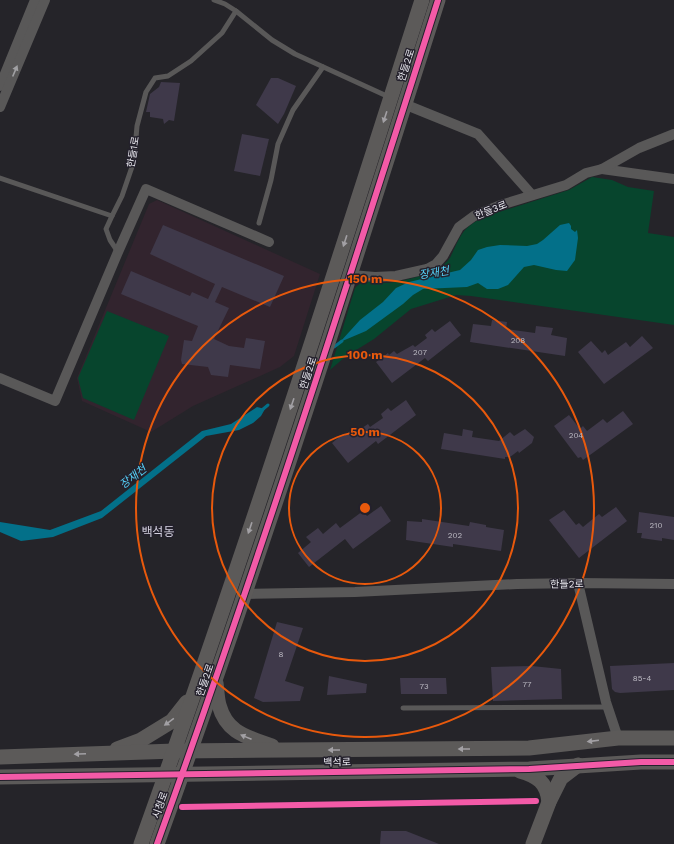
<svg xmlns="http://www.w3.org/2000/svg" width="674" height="844" viewBox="0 0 674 844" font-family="'Work Sans','Noto Sans KR',sans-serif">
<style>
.education{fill:#32242e}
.green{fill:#07452d}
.water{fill:#037089}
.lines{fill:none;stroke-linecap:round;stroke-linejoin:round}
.stream{stroke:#037089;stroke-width:3}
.building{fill:#3f394a}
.lane{stroke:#595858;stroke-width:5}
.street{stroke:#595858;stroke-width:10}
.secondary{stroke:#5c5a59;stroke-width:15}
.cycleway-casing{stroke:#24212c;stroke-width:8}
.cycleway{stroke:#f35aa7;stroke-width:6}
.oneway{fill:#a0a0a3}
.oneway2{fill:#a2a0a4}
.ring{fill:none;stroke:#e8590c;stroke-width:2}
.labels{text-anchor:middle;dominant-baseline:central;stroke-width:3;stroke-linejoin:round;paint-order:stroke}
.number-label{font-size:8px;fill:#bebcc5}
.street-label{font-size:10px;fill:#e8e7ee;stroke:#24212c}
.water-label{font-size:11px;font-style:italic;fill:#56d3f9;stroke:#24212c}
.quarter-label{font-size:12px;fill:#d4d1df;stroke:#24212c}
.centre{fill:#e8590c;stroke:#24212c;stroke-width:2}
.ring-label{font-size:12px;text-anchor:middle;font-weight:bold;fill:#e8590c;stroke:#24212c;stroke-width:3;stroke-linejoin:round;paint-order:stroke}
</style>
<rect width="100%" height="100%" fill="#252429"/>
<!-- education -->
<path class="education" d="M157,200L320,274L294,356L280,367L193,406L151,432L82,401L77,378L149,204Z"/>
<!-- green -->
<g class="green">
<path d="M592,177L612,180L628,187L654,191L648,233L674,237V325L471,296L456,295L411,309L374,339L345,357L330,370L355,288C364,278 372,283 384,283C396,283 418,277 429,273C455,262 449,254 462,234C467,226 475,222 483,217L569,190Z"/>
<path d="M107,311L169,336L134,420L83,398L78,378Z"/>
</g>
<!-- water -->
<g class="water">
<path d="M569,223L571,226V229L575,232L577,230L578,238L575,260L567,271L556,270L534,265L524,267L508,285L498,289H487L478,283L467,287L423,289L413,295L403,304L366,331L340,342L360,320L383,302L396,288L409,282L460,270L471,260L478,250L487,247L500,245L527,246L537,244L543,240L560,225Z"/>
<path d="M257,407L265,409L261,416L253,423L239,430L206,436L102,518L53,537L21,541L0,532V522L50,530L101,511L202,431L231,424Z"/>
</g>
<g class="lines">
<!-- stream -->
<g class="stream">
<path d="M334,347L342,341"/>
<path d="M262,410L268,405"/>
</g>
</g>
<!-- building -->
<g class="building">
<path d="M271,78H278L296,86L284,114L278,124L256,105Z"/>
<path d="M161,82L180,83L174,121L169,120L164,124L163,119L150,117V112H146L150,94L159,87Z"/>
<path d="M242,134L269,139L260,176L234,171Z"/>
<path d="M163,225L284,276L270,307L222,287L215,302L229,308L214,339L229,346L244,348L246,338L265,341L260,369L230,365L228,377L211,375L208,367L182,364L181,360L184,340L192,341L198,326L121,294L131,271L190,296L192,292L208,299L215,284L150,254Z"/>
<path d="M492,320L507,322L506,329L535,333L536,326L553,328L551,335L567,338L565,356L470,342L473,324L491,326Z"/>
<path d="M450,321L461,335L428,361L425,358L392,383L376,362L388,353L389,355L394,351L397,354L413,345L415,347L427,338L425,335L432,329L435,332Z"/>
<path d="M642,336L653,348L604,384L578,352L591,341L602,353L605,350L608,355L626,342L630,347Z"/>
<path d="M406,400L416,415L378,444L376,441L348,463L332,443L343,434L344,436L350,431L353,434L368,424L370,427L383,418L381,414L388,408L391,411Z"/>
<path d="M623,411L633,424L583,460L581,457L578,458L554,426L569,415L580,429L583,426L587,431L603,419L607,423Z"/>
<path d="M463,429L473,431L472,437L499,441L510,432L514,436L525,429L534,437L532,443L519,453L518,451L510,457H505V459L441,449L444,433L462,436Z"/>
<path d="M381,506L391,521L353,549L345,539L309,567L298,553L311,542L306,537L318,528L323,534L336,523L340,528L363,511L367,516Z"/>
<path d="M616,507L627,521L579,558L549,520L564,510L576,525L579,523L583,527L599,514L602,517Z"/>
<path d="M639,512L674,517V540L662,538V541L641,538L642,533H637Z"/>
<path d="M422,519L469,526L470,522L486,525V527L504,530L501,551L453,544V547L406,540L407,521L422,522Z"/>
<path d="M277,622L303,628L285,681L304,687L300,701L263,702L254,698Z"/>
<path d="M674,663V690L620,693L615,692L612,689L610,666Z"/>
<path d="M532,666L561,669L562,699L493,701L491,667Z"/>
<path d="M329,676L367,684L366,693L327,695Z"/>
<path d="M400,678H446L447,694H401Z"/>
<path d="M381,831H406L439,844H380Z"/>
</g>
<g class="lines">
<!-- lane -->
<g class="lane">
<path d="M214,0L225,4L236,11L272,40L295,54L389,97"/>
<path d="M0,178L112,216L122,196L134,161L137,126L146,92L155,78L168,76L191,61L222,33L236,11"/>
<path d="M112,216L106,229L110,240L118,252"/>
<path d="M259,223L271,180L278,144L293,110L323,67"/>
<path d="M403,708L608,707"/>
</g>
<!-- street -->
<g class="street">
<path d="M0,86L35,0"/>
<path d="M404,104L478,134L532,195"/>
<path d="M0,107L45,0"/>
<path d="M602,169L674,179"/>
<path d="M351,275L375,277L396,276L427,269L436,264L443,256L459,227L474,216L501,205L566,185L586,173L602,169L639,148L674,134"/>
<path d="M0,378L55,401L118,252L146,189L269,242"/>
<path d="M578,583L606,702L618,738"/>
<path d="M245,594L355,592L517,584L578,583L674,584"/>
</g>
<!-- secondary -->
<g class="secondary">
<path d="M216,683C217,690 217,698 219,705C227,734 248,737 272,746"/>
<path d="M117,749L141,740L172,721L187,702"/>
<path d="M0,757L175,751L529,748L618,738H674"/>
<path d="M520,771C537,776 547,782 549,802"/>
<path d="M0,777L529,769L641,762H674"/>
<path d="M141,844C241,565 332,282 422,0"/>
<path d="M157,844C258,565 348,283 438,0"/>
<path d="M533,844L549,802L561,778L578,765"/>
</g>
<defs>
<g id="cycleway">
<path d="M0,777L529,769L641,762H674"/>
<path d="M182,807L536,801"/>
<path d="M157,844C258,565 348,283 438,0"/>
</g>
</defs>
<!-- cycleway casing -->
<use href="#cycleway" class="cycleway-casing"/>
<!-- cycleway -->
<use href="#cycleway" class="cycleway"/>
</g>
<!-- one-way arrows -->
<defs><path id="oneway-solid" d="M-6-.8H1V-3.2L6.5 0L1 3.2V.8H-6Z"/></defs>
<use class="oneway" href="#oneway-solid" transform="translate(15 71) rotate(-67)"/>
<g class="oneway2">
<use href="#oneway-solid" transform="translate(385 117) rotate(108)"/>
<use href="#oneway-solid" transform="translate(345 241) rotate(108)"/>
<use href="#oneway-solid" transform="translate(292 404) rotate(109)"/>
<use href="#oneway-solid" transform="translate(250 528) rotate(109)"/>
<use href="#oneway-solid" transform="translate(169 722) rotate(144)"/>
<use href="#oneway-solid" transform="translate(246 737) rotate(-158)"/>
<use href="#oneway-solid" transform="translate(593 741) rotate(173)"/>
<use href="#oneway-solid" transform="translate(464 749) rotate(180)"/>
<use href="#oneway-solid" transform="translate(334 750) rotate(180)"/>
<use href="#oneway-solid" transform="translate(80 754) rotate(178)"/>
</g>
<!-- distance rings -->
<g class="ring">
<circle cx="365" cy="508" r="76"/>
<circle cx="365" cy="508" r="153"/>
<circle cx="365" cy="508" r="229"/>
</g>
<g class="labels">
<!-- number labels -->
<g class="number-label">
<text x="518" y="340">208</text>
<text x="420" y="352">207</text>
<text x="576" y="435">204</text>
<text x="656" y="525">210</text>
<text x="455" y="535">202</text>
<text x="281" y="654">8</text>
<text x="642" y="678">85-4</text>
<text x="527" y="684">77</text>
<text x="424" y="686">73</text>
</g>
<!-- street labels -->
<g class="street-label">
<text transform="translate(406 65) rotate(-72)">한들2로</text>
<text transform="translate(133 152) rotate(-81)">한들1로</text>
<text transform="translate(491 210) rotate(-22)">한들3로</text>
<text transform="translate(308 373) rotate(-72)">한들2로</text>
<text transform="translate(567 584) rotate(-1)">한들2로</text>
<text transform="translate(205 680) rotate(-71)">한들2로</text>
<text transform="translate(337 762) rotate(-1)">백석로</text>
<text transform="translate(160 805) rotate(-70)">시청로</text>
</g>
<!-- water labels -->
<g class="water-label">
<text transform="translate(434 273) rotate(-9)">장재천</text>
<text transform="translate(133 477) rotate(-38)">장재천</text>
</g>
<!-- quarter labels -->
<g class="quarter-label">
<text x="158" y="532">백석동</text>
</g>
</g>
<circle cx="365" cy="508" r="6" class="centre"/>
<g class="ring-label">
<text x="365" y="283">150 m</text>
<text x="365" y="359">100 m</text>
<text x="365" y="436">50 m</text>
</g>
</svg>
